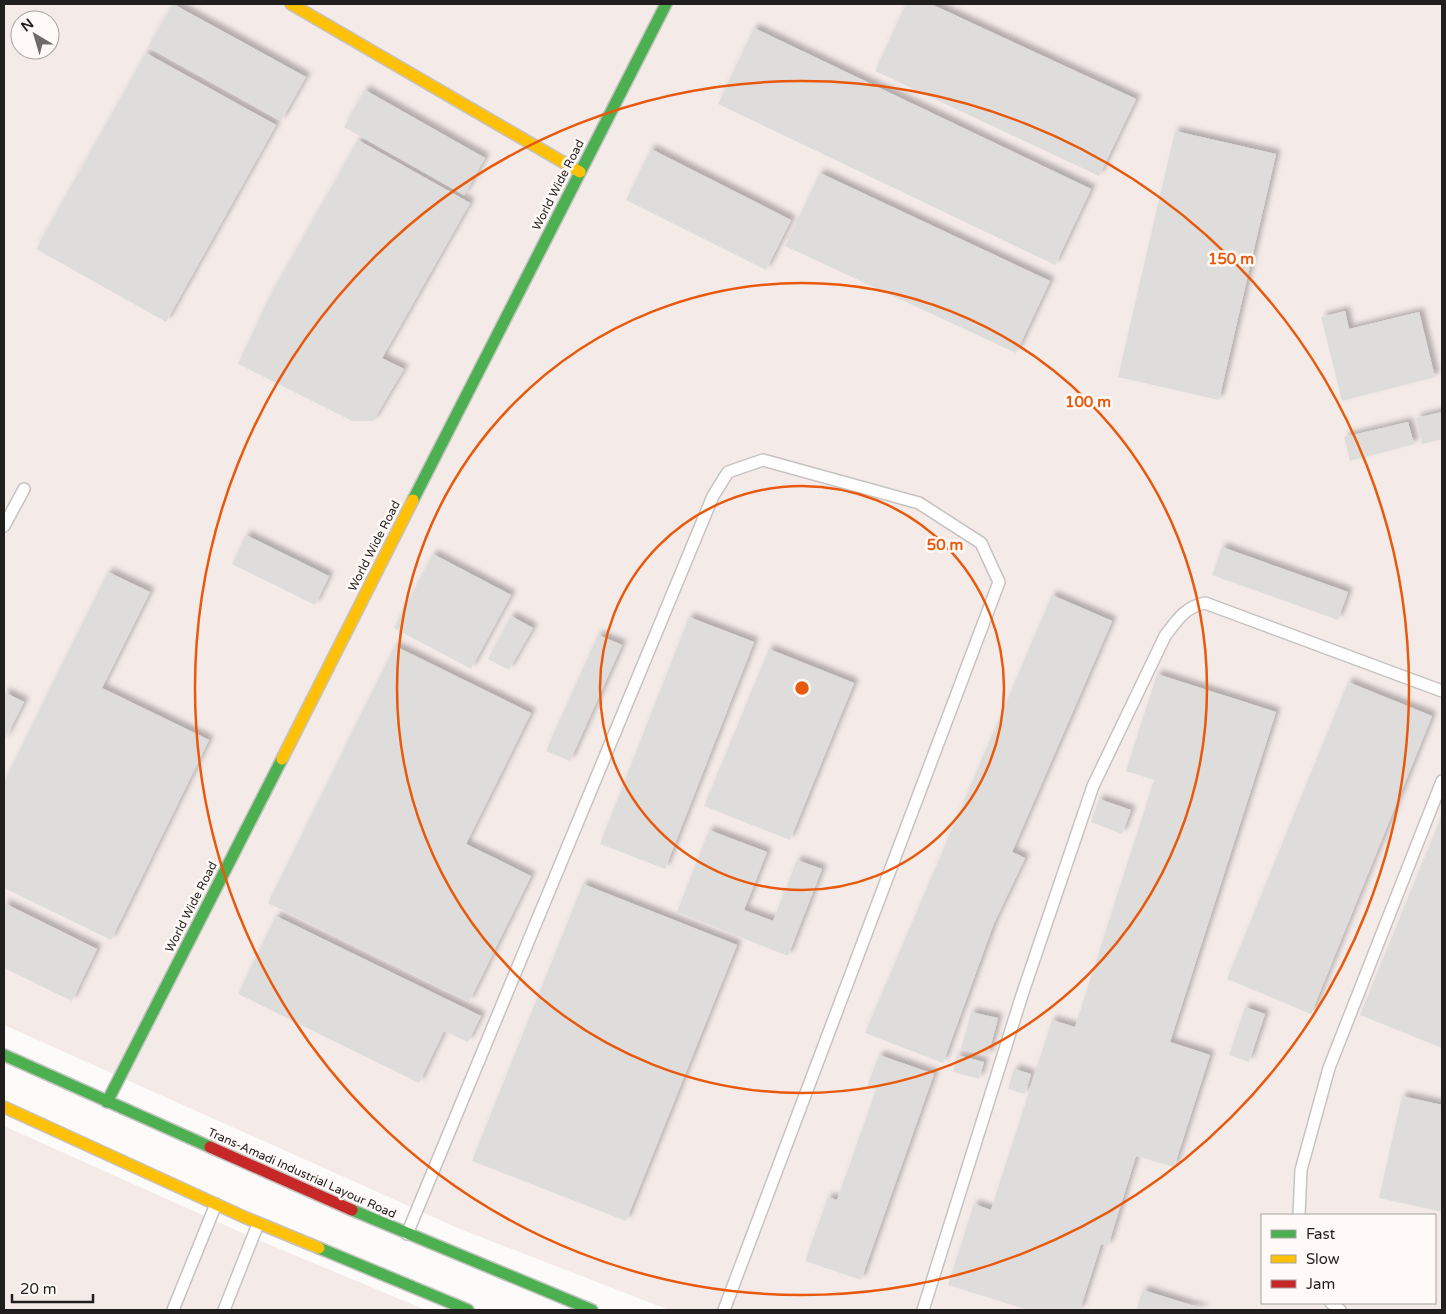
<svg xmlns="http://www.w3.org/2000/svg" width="1446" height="1314" viewBox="0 0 1446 1314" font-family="'Varela Round',sans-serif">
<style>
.industrial{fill:#f4ebe9;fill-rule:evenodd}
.building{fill:#dfdddb;filter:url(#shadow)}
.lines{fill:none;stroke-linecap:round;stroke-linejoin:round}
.lane-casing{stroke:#c5c3c2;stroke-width:14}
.fast-casing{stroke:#c5c3c2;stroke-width:14}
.slow-casing{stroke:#c5c3c2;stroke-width:14}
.jam-casing{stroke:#c5c3c2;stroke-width:14}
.lane{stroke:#fffefe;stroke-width:11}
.fast{stroke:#4caf50;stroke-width:11}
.slow{stroke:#ffc107;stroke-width:11}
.jam{stroke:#c62828;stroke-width:11}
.ring{fill:none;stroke:#e8590c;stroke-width:2.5}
.labels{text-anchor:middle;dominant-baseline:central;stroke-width:5;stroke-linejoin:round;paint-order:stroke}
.street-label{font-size:12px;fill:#211f1e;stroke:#fffaf7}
.centre{fill:#e8590c;stroke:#fffaf7;stroke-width:2.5}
.ring-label{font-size:15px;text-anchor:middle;font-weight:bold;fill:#e8590c;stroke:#fffaf7;stroke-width:5;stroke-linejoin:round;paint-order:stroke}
</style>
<defs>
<filter id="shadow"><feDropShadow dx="4.5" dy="-4.5" stdDeviation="2.5" flood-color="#0004"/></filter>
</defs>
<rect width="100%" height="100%" fill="#fdfbf9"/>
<!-- industrial -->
<g class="industrial">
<path d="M4,4H1442V1310H669L460,1229L4,1025ZM20,20H50V50H20ZM1262,1215H1435V1303H1262Z"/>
<path d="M4,1126L256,1239L426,1310H4Z"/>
</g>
<!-- building -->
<g class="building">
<path d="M173,4L306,77L281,121L148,47Z"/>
<path d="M906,4H931L1136,99L1099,176L875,71Z"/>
<path d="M754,28L1091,189L1055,265L718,104Z"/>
<path d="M146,53L276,125L166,322L36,249Z"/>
<path d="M365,90L485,158L464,195L344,127Z"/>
<path d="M1175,131L1276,154L1219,400L1118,377Z"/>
<path d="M358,140L470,203L382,358L404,369L373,421H352L238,364L269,298Z"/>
<path d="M651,149L791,220L766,270L626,200Z"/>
<path d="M820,173L1050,281L1016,353L785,246Z"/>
<path d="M1345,311L1349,329L1419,312L1435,377L1342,401L1321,317Z"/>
<path d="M1442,412V439L1422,444L1416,418Z"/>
<path d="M1408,422L1414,444L1350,461L1344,437Z"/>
<path d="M246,535L329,576L315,605L232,564Z"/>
<path d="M1222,547L1348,592L1338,620L1212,575Z"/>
<path d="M433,554L511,595L471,669L394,628Z"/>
<path d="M108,572L150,592L102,688L209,740L111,940L4,888V782Z"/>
<path d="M1052,595L1112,621L1012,852L1025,858L994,923L943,1063L865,1033Z"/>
<path d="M511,616L533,628L509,670L488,659Z"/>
<path d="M689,617L754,642L665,869L600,844Z"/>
<path d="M598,635L622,645L570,761L546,751Z"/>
<path d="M395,646L531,713L466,844L531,876L469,1002L268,903Z"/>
<path d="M769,649L854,683L790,840L704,806Z"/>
<path d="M1157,674L1276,712L1170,1042L1210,1055L1174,1167L1136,1156L1108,1246L1101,1244L1080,1310H1028L948,1285L974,1204L991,1210L1052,1020L1075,1027L1154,780L1126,771Z"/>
<path d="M1348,682L1432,716L1311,1014L1227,979Z"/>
<path d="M4,692L24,702L4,741Z"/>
<path d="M1099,799L1131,810L1122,834L1091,822Z"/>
<path d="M1442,815V1048L1360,1015Z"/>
<path d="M709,830L767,852L744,910L773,921L797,860L822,869L788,956L677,912Z"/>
<path d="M583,884L737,945L626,1221L472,1161Z"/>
<path d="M4,903L97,949L72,1001L4,968Z"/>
<path d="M276,916L481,1016L468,1042L444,1031L419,1083L238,994Z"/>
<path d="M1245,1007L1265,1014L1249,1062L1229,1055Z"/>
<path d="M971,1012L998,1018L988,1056L961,1049Z"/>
<path d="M879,1055L934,1074L861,1280L805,1261L828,1197L837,1200L876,1090L867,1087Z"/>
<path d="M957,1055L984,1062L979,1079L953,1072Z"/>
<path d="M1014,1069L1031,1074L1025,1094L1008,1089Z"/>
<path d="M1402,1096L1442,1105V1212L1379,1198Z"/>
<path d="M1143,1290L1207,1310H1136Z"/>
</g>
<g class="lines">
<defs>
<g id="lane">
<path d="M4,526L24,489"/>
<path d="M1299,1215L1301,1170L1329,1068L1442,781"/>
<path d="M407,1234L713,496L728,472L763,460L919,503L981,543L999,582L724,1310"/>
<path d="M1331,1303L1340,1310"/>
<path d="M173,1310L216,1204"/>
<path d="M224,1310L258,1224"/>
<path d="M923,1310L1022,995L1093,786L1165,636C1177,620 1185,607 1205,603L1442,691"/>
</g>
<g id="fast">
<path d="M413,500L666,4"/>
<path d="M4,1055L210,1147"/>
<path d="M107,1102L282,759"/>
<path d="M352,1210L592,1310"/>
<path d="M319,1248L468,1310"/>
</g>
<g id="slow">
<path d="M291,4L580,172"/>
<path d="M282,759L413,500"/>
<path d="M4,1107L244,1217L319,1248"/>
</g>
<path id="jam" d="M210,1147L352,1210"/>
</defs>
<!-- lane casing -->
<use href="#lane" class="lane-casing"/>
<!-- fast casing -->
<use href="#fast" class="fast-casing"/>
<!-- slow casing -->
<use href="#slow" class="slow-casing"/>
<!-- jam casing -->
<use href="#jam" class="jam-casing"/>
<!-- lane -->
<use href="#lane" class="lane"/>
<!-- fast -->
<use href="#fast" class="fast"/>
<!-- slow -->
<use href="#slow" class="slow"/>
<!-- jam -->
<use href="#jam" class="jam"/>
</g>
<!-- distance rings -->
<g class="ring">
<circle cx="802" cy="688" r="202"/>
<circle cx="802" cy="688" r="405"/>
<circle cx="802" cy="688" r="607"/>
</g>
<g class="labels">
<!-- street labels -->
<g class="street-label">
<text transform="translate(558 185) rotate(-63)">World Wide Road</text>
<text transform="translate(374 546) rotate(-63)">World Wide Road</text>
<text transform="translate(191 907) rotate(-63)">World Wide Road</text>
<text transform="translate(302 1173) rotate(24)">Trans-Amadi Industrial Layour Road</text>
</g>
</g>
<circle cx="802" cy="688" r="8" class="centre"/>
<g class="ring-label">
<text x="1231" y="264">150 m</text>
<text x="1088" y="407">100 m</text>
<text x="945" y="550">50 m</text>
</g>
<!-- border -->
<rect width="1446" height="1314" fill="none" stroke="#211f1e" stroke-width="10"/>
<!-- legend -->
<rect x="1261" y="1214" width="175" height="90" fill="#fffaf7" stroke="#a6a2a0"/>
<rect x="1271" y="1230" width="25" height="8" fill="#4caf50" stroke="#a6a2a0"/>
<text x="1306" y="1239" font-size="15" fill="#211f1e">Fast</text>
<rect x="1271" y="1255" width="25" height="8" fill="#ffc107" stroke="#a6a2a0"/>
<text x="1306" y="1264" font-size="15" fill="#211f1e">Slow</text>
<rect x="1271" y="1280" width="25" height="8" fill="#c62828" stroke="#a6a2a0"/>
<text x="1306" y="1289" font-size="15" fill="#211f1e">Jam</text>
<!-- north arrow -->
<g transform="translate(35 35) rotate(322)"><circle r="24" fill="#fffaf7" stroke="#a6a2a0"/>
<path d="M0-4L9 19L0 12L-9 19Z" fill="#6e6c6b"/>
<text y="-8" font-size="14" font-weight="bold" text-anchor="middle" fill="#211f1e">N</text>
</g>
<!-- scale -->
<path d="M12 1294v8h81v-8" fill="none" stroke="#211f1e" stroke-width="2.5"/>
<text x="20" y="1294" font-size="15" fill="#211f1e" stroke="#fffaf7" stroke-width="4" paint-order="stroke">20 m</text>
</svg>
